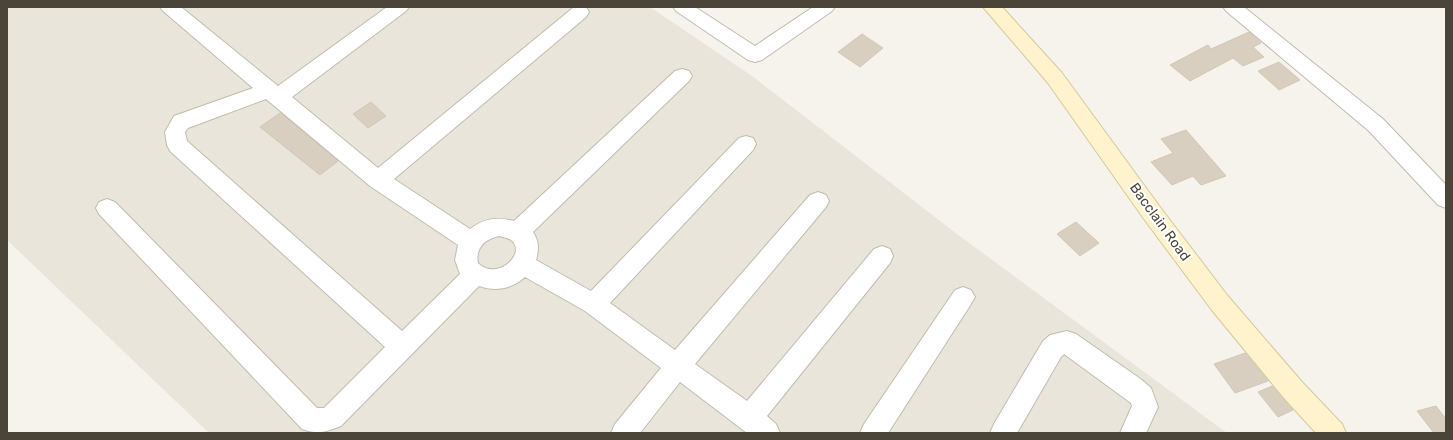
<svg xmlns="http://www.w3.org/2000/svg" width="1453" height="440" viewBox="0 0 1453 440" font-family="Rubik,sans-serif">
<style>
.residential{fill:#eae5da}
.building{fill:#d8cfc1;stroke:#d3c7b4}
.lines{fill:none;stroke-linecap:round;stroke-linejoin:round}
.minor-casing{stroke:#c2bbae;stroke-width:2}
.secondary-casing{stroke:#d6c79b;stroke-width:2}
.minor{fill:#fff;fill-rule:evenodd}
.secondary{fill:#fff3cd;fill-rule:evenodd}
.labels{text-anchor:middle;dominant-baseline:central;stroke-width:4;stroke-linejoin:round;paint-order:stroke}
.street-label{font-size:14px;fill:#4b4439;stroke:#fff}
</style>
<rect width="100%" height="100%" fill="#f6f3ec"/>
<!-- residential -->
<path class="residential" d="M7,7H650L752,76L957,234L1227,433H209L7,240Z"/>
<!-- building -->
<g class="building">
<path d="M1249,32L1261,43L1253,47L1264,57L1243,66L1233,58L1190,81L1170,65L1208,45L1211,49Z"/>
<path d="M862,34L883,48L860,67L838,52Z"/>
<path d="M1279,62L1300,80L1279,90L1258,71Z"/>
<path d="M371,102L386,116L368,128L353,114Z"/>
<path d="M280,113H281L338,161L320,175L260,127Z"/>
<path d="M1186,130L1226,176L1201,185L1193,176L1172,185L1151,162L1173,153L1161,139Z"/>
<path d="M1076,222L1099,243L1080,256L1057,234Z"/>
<path d="M1245,353L1268,381L1235,393L1214,364Z"/>
<path d="M1272,386L1283,399L1293,410L1278,417L1258,392Z"/>
<path d="M1436,406L1446,419V433H1434L1417,411Z"/>
</g>
<g class="lines">
<defs>
<g id="minor">
<path d="M160,7H181L278,86L387,7H409L406,11L292,97L378,168L574,7H586L589,12L586,17L394,179L470,229C485,218 497,217 514,221L675,71L682,69L689,71L692,76L689,81L533,232C539,241 539,249 536,260L591,291L739,138L746,136L753,138L756,144L753,150L610,303L675,350L810,195L818,192L826,195L829,201L826,207L695,364L747,401L874,249L882,246L890,249L893,256L890,263L767,416L776,424L780,433H747L680,382L640,433H611L615,424L661,368L585,311L525,277C512,289 495,292 479,286L341,426C325,432 319,435 302,429L99,214L96,208L99,202L107,199L115,202L317,408H324L385,347L170,151L167,145L165,132L174,116L253,88L163,11ZM266,99L370,186L458,245L455,260L460,274L402,331L187,141L185,132L188,128ZM499,236C503,237 508,238 511,240C528,253 497,282 478,263C475,248 485,239 499,236Z"/>
<path d="M673,7H695L755,46L813,7H835L832,11L762,60L755,62L748,60L676,11Z"/>
<path d="M1223,7H1244L1383,119L1446,185V208L1438,205L1369,131L1226,11Z"/>
<path d="M963,287L971,290L975,297L971,304L888,433H860L864,424L955,290Z"/>
<path d="M1067,331L1076,334L1142,380L1151,388L1158,407L1146,433H1120L1132,406L1131,403L1064,354L1061,357L1017,433H990L994,424L1043,341L1050,335Z"/>
</g>
<path id="secondary" d="M983,7H1002L1062,73L1160,207L1227,295L1302,382L1342,424L1346,433H1316L1284,398L1211,309L1144,219L1048,83Z"/>
</defs>
<!-- minor casing -->
<use href="#minor" class="minor-casing"/>
<!-- secondary casing -->
<use href="#secondary" class="secondary-casing"/>
<!-- minor -->
<use href="#minor" class="minor"/>
<!-- secondary -->
<use href="#secondary" class="secondary"/>
</g>
<g class="labels">
<!-- street labels -->
<g class="street-label">
<text transform="translate(1160 222) rotate(54)">Bacclain Road</text>
</g>
</g>
<!-- border -->
<rect width="1453" height="440" fill="none" stroke="#4b4439" stroke-width="16"/>
</svg>
